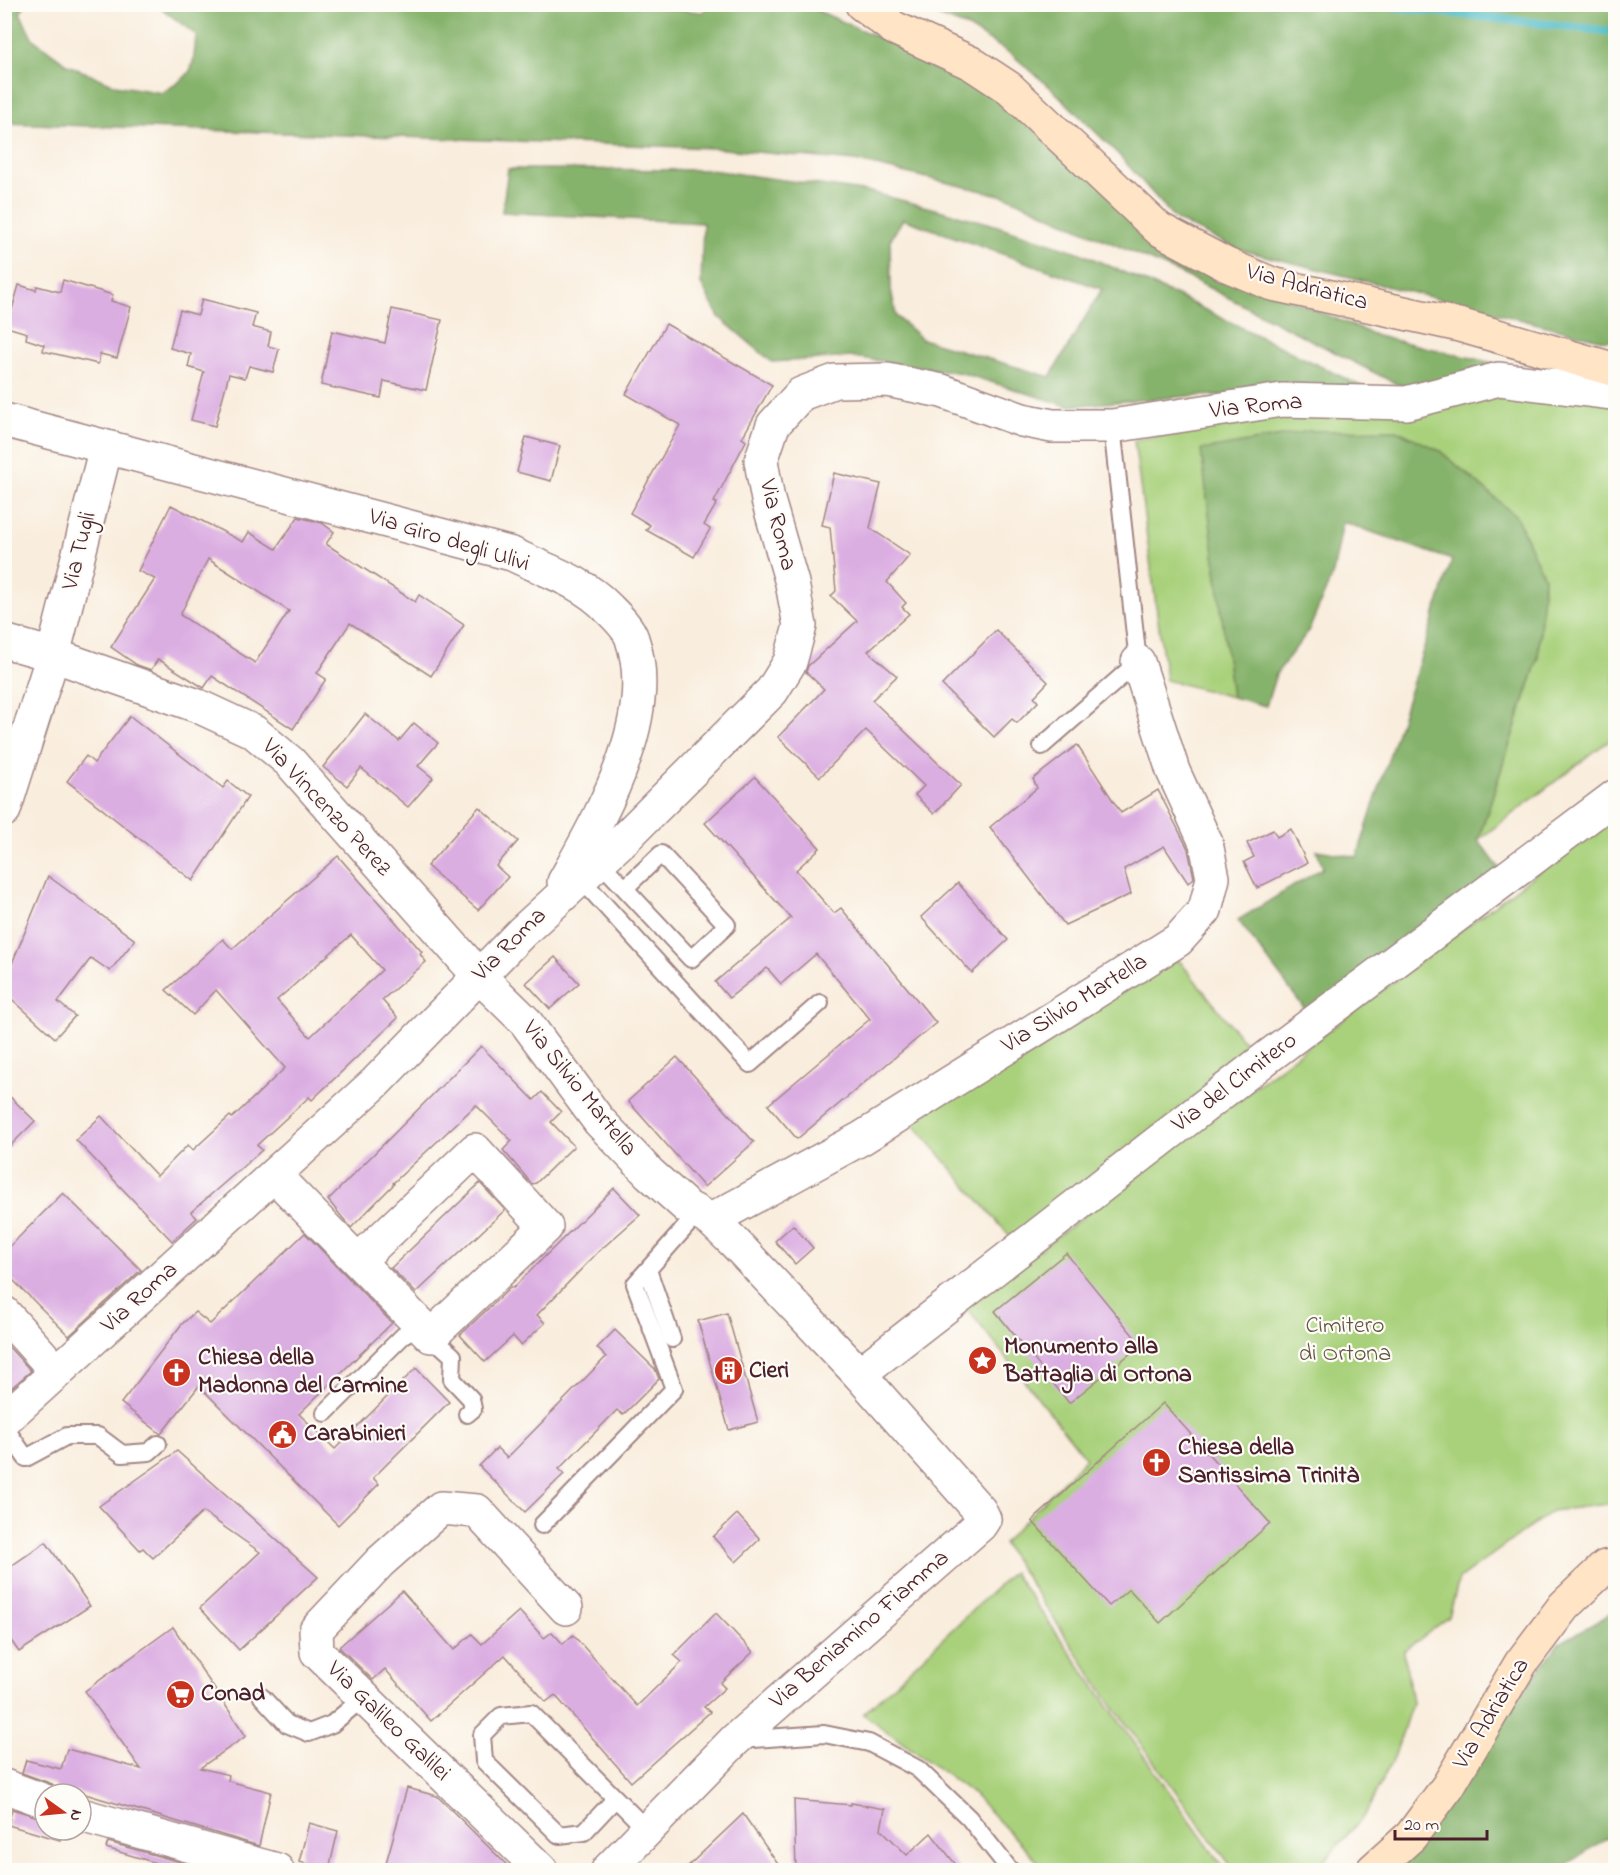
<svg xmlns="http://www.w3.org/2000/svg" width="1620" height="1875" viewBox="0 0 1620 1875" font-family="'Indie Flower',sans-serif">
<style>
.green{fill:#a9d17c;stroke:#7a7854;stroke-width:1.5}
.forest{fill:#86b36c;stroke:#68694c;stroke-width:1.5;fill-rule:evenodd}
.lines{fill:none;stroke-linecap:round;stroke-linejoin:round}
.stream{stroke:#4cbac4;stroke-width:9}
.building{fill:#dbaee2;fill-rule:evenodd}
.service-casing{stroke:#a28684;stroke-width:20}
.minor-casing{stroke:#a28684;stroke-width:36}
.secondary-casing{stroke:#a28684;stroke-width:36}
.service{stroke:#fff;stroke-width:16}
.minor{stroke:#fff;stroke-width:33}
.secondary{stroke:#ffe4c6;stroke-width:33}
.labels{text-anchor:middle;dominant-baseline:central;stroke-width:4.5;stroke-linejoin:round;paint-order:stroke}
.street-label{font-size:24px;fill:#4a1f2b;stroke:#fdfcf7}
.park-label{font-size:24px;fill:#665443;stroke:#fdfcf7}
.poi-label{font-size:24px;font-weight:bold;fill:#4a1f2b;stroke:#fdfcf7;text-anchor:start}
</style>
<rect width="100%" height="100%" fill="#fdfcf7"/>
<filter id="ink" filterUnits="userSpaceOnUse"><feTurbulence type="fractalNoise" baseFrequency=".0167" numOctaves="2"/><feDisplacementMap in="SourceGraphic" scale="12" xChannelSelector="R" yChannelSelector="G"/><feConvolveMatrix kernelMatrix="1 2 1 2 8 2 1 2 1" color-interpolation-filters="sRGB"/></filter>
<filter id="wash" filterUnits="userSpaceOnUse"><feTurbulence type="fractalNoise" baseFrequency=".008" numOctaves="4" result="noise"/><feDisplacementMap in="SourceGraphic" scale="24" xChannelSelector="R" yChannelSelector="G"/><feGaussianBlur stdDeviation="1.35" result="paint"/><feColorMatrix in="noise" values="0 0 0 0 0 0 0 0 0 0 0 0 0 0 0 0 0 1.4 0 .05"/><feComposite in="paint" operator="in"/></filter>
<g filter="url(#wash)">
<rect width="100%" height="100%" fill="#f9eddd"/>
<!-- green -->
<g class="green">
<path d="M1506,387L1615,399V744L1611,739L1478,840L1538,658L1544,577L1202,450L1232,697L1166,680L1134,440L1266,416Z"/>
<path d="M1615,814V1503L1552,1511L1459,1579L1449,1617L1404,1651L1412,1703L1395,1755L1366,1813L1317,1870H1234L1109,1701L1003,1543L1086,1458L965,1306Z"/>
<path d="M1178,959L1257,1058L1013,1240L909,1119Z"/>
<path d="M1013,1572L1225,1870H1046L973,1794L863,1714Z"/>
</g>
<!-- forest -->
<g class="forest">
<path d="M616,4L703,12L708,5H805L981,83L1242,279L1377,336L1498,364L1410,391L1188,277L1008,197L855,161L713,148L5,123V5H25L20,13L33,39L68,65L115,85L162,93C194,73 193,73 196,35L157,5Z"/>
<path d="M910,5H1615V338L1607,341L1237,249L1176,220L1119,155L1051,88L1010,53L967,27Z"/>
<path d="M508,169L711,170L870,192L988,223L1078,252L1179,297L1373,392L1190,396L1068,406L962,373L853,357L772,362L719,317L701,284L703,223L502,212ZM903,219L1102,289L1050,377L922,339L896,316L891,289L890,240Z"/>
<path d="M1396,430L1440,451L1516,516L1544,577L1538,658L1478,840L1500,869L1310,1016L1238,920L1323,868L1317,850L1357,857L1452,560L1343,522L1333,573L1309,630L1276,674L1266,706L1232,697L1201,450L1310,431Z"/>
<path d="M1615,1611V1832L1558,1870H1396L1558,1644Z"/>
</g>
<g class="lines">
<!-- stream -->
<path class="stream" d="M1371,4L1616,32"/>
</g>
<g id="blocks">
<!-- building -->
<g class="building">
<path d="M63,280L113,295L111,301L131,307L117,358L100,354L98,364L43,351L44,345L26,339L27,333L7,327L19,285L36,290L37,286L60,292Z"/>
<path d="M202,299L256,313L252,327L271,332L268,346L279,349L273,372L249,366L245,378L229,374L215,426L191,420L204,372L188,367L191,354L170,348L180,310L198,315Z"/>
<path d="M392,309L442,320L426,390L384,381L381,398L321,385L332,331L385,343Z"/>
<path d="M666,324L772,385L742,438L746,441L714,502L717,503L704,525L710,529L694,557L646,530L650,525L630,513L680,425L626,394Z"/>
<path d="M526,437L560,446L551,481L517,472Z"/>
<path d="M834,473L881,484L870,528L910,555L887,582L906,603L902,607L909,614L868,651L897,676L872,700L961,785L934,814L915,795L924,786L866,730L820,777L778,737L824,689L806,672L808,666L857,621L831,596L836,591L830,527L822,525Z"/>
<path d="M171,505L243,542L249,532L276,549L298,517L322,523L334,532L326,544L415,602L419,595L464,625L431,676L350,623L317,673L326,679L293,729L212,676L204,688L158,659L151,670L137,665L111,647L155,579L138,571ZM208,559L289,611L255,663L180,615Z"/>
<path d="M996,630L1048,682L1034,697L1038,702L1017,723L1012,719L994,737L942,685Z"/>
<path d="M365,714L399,741L414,723L438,743L418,766L433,778L408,807L361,768L347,786L323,767Z"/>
<path d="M130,716L223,788L228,781L248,797L193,881L67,781L86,756L94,763Z"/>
<path d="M1077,745L1121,813L1158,790L1188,849L1194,878L1188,883L1164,846L1124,869L1131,894L1065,925L990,827L1037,788L1033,779Z"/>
<path d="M755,777L820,848L796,870L834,913L841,908L936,1023L797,1139L768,1105L870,1019L816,954L781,984L767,968L729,998L715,982L791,918L705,823Z"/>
<path d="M479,807L518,841L496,866L508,877L478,910L427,866Z"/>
<path d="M1291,829L1307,863L1257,888L1244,862L1254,857L1247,843L1273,830L1277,837Z"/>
<path d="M338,856L422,952L420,954L426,962L382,1000L398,1018L312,1100L309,1097L257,1145L262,1150L191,1212L197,1218L172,1241L76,1140L101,1116L157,1176L188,1145L193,1150L230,1116L232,1118L285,1068L216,990L193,1015L166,990L223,939L232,949ZM351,935L382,970L310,1037L277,1000Z"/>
<path d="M48,876L135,940L110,971L91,958L58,1002L75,1016L55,1038L4,992V983Z"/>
<path d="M958,883L1008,940L972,973L921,917Z"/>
<path d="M555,957L579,983L550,1009L526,983Z"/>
<path d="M481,1046L534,1100L542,1092L561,1112L551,1122L574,1146L536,1183L532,1184L503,1150L512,1141L476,1105L393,1183L394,1184L351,1228L328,1200Z"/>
<path d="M677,1057L754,1142L704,1187L628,1101Z"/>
<path d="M4,1091L35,1121L4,1152Z"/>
<path d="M480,1183L505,1210L416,1293L391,1268Z"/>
<path d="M614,1188L640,1215L598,1252L537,1315L545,1323L521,1345L513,1336L485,1362L460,1335L511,1287L513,1288Z"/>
<path d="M63,1193L141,1270L69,1336L4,1271V1252Z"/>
<path d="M793,1225L813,1248L795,1264L775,1241Z"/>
<path d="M305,1233L392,1323L299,1414L335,1449L416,1368L449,1402L373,1478L379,1484L338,1525L199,1386L161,1434L121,1403L181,1325L195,1312L210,1324Z"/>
<path d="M1066,1253L1141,1345L1069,1403L995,1311Z"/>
<path d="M727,1313L758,1422L729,1430L698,1321Z"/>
<path d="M615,1330L655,1369L659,1379L623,1415L617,1410L559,1469L564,1474L525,1512L479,1466L497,1448L507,1458L606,1357L597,1348Z"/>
<path d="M4,1342L31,1371L4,1394Z"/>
<path d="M1163,1403L1270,1523L1160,1623L1129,1589L1109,1606L1032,1521Z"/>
<path d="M177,1451L318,1577L239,1650L200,1608L260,1552L203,1512L153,1558L143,1548L140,1550L99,1506Z"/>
<path d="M737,1514L760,1539L736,1562L713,1537Z"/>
<path d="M46,1542L90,1606L19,1652L4,1631V1571Z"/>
<path d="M402,1591L454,1650L472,1634L482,1644L519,1611L544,1638L552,1632L563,1644L573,1635L637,1706L682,1662L674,1655L716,1613L753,1652L720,1683L725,1688L704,1707L710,1712L631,1782L555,1695L546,1702L505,1655L431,1721L385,1669L373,1680L339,1647Z"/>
<path d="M173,1627L246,1736L200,1768L229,1775L228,1781L271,1792L259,1846L75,1791L74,1794H62L52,1784L22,1773L26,1760L61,1769L67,1749L141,1769L85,1691Z"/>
<path d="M407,1788L437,1796L512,1870H384Z"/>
<path d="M794,1800L851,1805V1803L885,1809L881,1829L907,1855L931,1833L960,1870H796Z"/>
<path d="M12,1809L45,1819V1830H63L60,1840L8,1825Z"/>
<path d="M743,1814L782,1870H684Z"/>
<path d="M309,1823L338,1831L329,1869L299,1862Z"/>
<path d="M108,1842L209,1870H180L106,1848Z"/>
</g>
</g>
</g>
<g filter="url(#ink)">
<use href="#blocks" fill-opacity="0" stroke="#a28684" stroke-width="1.5"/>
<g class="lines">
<defs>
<g id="service">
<path d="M1042,746L1138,662L1112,426"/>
<path d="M599,861L691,959L727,925L661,854L625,888"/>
<path d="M580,878L750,1064L820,1003"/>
<path d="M648,1270L672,1339"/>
<path d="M431,1336L453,1356L452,1379L471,1399L473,1409L467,1414"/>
<path d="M325,1413L417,1322"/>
<path d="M4,1426L26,1458L67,1436H98L122,1454L149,1452L158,1444"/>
<path d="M542,1525L674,1389L635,1284L698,1213"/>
<path d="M262,1697L287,1724L309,1733L332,1724L364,1697"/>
<path d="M739,1740L824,1734L869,1743L918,1769L969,1818L1010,1870"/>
<path d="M615,1799L584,1832L559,1835L484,1761L482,1735L501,1716L531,1713L646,1829"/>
</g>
<g id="minor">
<path d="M4,420L512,554C544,570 582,581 607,607C615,615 629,628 632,639C659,717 601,815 564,882"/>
<path d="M4,641L53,655L198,706L254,732L290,762L479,976L525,1021L599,1121L649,1173L687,1207L711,1220L734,1242L859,1374L980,1511L984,1519L980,1525L735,1740L608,1870"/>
<path d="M4,810L53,655L106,447"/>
<path d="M274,1175L431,1336L546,1227L475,1150L358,1261"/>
<path d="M711,1220L862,1138L1178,940L1205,910L1213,878L1206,843L1173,771L1138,662"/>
<path d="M4,1313L57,1372"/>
<path d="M859,1374L1269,1056L1616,796"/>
<path d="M4,1420L375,1083L522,932L626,837L772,691L790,662L800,626L792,583L768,500L761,461L773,425L801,394L835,381L887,380L942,391L1022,420L1052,426H1112L1282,400L1406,403L1499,379L1611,393L1616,388"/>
<path d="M4,1786L45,1801"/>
<path d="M81,1815L277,1870"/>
<path d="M541,1870L317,1652L316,1630L380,1562L441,1508L477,1511L566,1608"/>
</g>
<g id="secondary">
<path d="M862,4L894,28L971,63L1009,88L1159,229L1227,265L1272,284L1459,325L1616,370"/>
<path d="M1373,1870L1411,1836L1448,1786L1521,1663L1564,1606L1605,1567L1616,1565"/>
</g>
</defs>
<!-- service casing -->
<use href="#service" class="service-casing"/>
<!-- minor casing -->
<use href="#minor" class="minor-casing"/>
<!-- secondary casing -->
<use href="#secondary" class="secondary-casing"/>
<!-- service -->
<use href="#service" class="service"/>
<!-- minor -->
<use href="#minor" class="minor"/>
<!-- secondary -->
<use href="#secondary" class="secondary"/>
</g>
</g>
<!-- icons -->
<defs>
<symbol id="sight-disc" viewBox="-11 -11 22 22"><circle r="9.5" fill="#c8321e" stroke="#fdfcf7"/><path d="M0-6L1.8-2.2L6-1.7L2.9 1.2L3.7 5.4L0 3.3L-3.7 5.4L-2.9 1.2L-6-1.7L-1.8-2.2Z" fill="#fff"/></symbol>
<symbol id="building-disc" viewBox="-11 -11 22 22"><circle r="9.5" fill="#c8321e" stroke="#fdfcf7"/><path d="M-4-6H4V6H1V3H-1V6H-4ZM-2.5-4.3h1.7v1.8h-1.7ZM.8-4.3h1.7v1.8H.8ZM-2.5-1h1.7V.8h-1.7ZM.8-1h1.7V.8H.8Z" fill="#fff"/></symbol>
<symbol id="church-disc" viewBox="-11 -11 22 22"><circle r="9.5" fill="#c8321e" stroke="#fdfcf7"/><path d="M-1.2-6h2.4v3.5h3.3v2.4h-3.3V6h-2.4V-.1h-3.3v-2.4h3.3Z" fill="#fff"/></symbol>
<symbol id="civic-disc" viewBox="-11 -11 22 22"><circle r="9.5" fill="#c8321e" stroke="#fdfcf7"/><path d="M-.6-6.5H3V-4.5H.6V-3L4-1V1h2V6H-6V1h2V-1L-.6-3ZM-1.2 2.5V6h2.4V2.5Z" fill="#fff"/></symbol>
<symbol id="supermarket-disc" viewBox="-11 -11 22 22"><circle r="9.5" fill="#c8321e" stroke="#fdfcf7"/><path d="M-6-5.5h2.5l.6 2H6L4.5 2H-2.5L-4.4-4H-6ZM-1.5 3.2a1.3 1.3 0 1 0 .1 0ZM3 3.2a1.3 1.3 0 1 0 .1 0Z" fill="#fff"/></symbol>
</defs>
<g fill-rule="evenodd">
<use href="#sight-disc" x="966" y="1344" width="33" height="33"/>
<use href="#building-disc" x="712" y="1354" width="33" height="33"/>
<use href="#church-disc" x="160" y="1356" width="33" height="33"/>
<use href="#civic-disc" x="266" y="1418" width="33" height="33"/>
<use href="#church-disc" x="1140" y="1446" width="33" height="33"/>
<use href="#supermarket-disc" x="164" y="1678" width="33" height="33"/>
</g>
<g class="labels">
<!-- street labels -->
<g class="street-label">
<text transform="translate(1307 288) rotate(15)">Via Adriatica</text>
<text transform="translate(1256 407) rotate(-6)">Via Roma</text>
<text transform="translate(777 525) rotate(76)">Via Roma</text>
<text transform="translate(449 541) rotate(17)">Via Giro degli Ulivi</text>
<text transform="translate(80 551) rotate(-76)">Via Tugli</text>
<text transform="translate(326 808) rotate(47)">Via Vincenzo Perez</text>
<text transform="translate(510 945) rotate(-45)">Via Roma</text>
<text transform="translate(1075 1004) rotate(-32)">Via Silvio Martella</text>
<text transform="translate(1235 1083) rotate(-37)">Via del Cimitero</text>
<text transform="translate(579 1089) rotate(51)">Via Silvio Martella</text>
<text transform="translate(140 1298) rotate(-42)">Via Roma</text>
<text transform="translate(860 1630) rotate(-41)">Via Beniamino Fiamma</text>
<text transform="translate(1492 1714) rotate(-59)">Via Adriatica</text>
<text transform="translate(388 1722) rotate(44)">Via Galileo Galilei</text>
</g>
<!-- park labels -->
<g class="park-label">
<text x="1345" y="1326">Cimitero<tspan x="1345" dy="28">di Ortona</tspan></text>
</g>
<!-- poi labels -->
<g class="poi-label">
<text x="1004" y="1347">Monumento alla<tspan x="1004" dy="28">Battaglia di Ortona</tspan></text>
<text x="198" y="1358">Chiesa della<tspan x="198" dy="28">Madonna del Carmine</tspan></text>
<text x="749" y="1371">Cieri</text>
<text x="304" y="1434">Carabinieri</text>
<text x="1178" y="1448">Chiesa della<tspan x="1178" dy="28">Santissima Trinità</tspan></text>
<text x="201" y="1694">Conad</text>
</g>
</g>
<!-- margin -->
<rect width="1620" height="1875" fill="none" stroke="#fdfcf7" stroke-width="24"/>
<!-- north arrow -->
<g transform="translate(63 1812) rotate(105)"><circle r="28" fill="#fdfcf7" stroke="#b5a4a5" stroke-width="1.5"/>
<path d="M0-4.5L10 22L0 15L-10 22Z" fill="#c8321e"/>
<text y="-9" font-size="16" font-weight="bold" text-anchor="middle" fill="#4a1f2b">N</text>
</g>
<!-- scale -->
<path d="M1395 1830v9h92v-9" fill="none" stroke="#4a1f2b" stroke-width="3"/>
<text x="1404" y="1830" font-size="18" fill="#4a1f2b" stroke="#fdfcf7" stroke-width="4.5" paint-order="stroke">20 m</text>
</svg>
